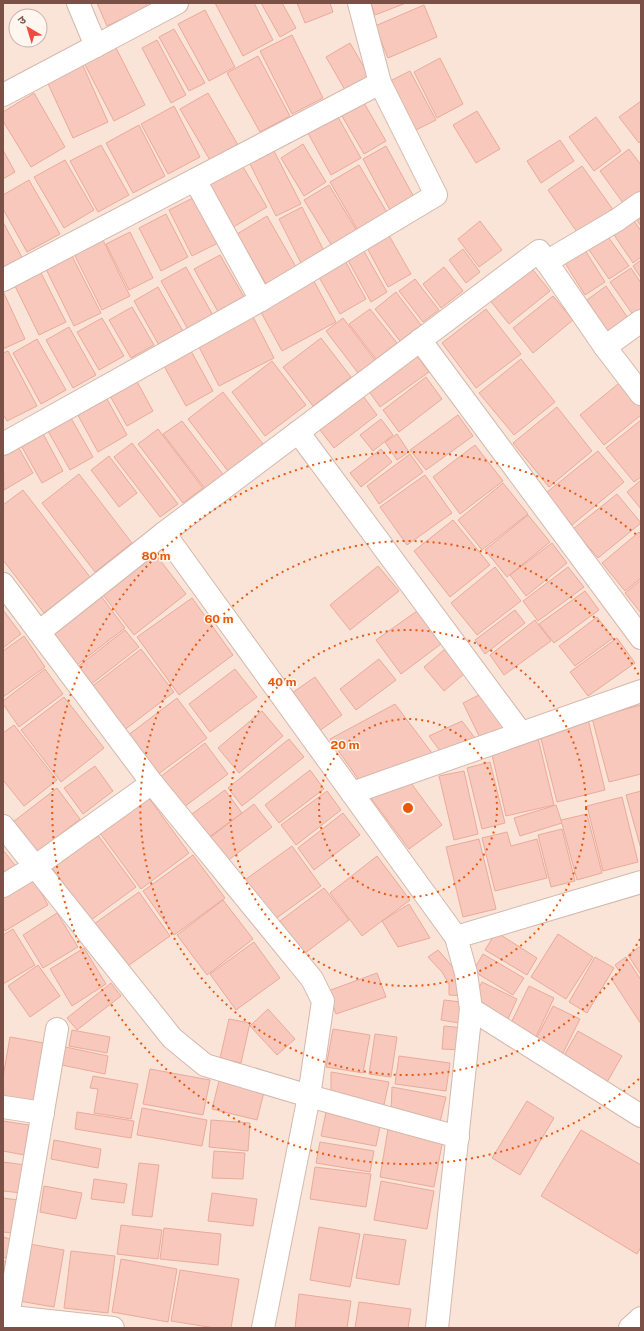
<svg xmlns="http://www.w3.org/2000/svg" width="644" height="1331" viewBox="0 0 644 1331" font-family="'Public Sans','Noto Sans Devanagari',sans-serif">
<style>
.residential{fill:#f9e4d7;fill-rule:evenodd}
.building{fill:#f7c8bb;stroke:#ebaa9a}
.lines{fill:none;stroke-linecap:round;stroke-linejoin:round}
.minor-casing{stroke:#d5b8ad;stroke-width:24}
.minor{stroke:#fff;stroke-width:22}
.ring{fill:none;stroke:#e8590c;stroke-width:2;stroke-dasharray:2 4}
.centre{fill:#e8590c;stroke:#fff6ef;stroke-width:2}
.ring-label{font-size:12px;text-anchor:middle;font-weight:bold;fill:#e8590c;stroke:#fff6ef;stroke-width:3;stroke-linejoin:round;paint-order:stroke}
</style>
<rect width="100%" height="100%" fill="#fef1e6"/>
<!-- residential -->
<path class="residential" d="M3,3H641V1328H134L3,1313ZM16,16H40V40H16Z"/>
<!-- building -->
<g class="building">
<path d="M97,3H146L148,7L107,26Z"/>
<path d="M215,3H254L273,40L243,56Z"/>
<path d="M261,3H282L296,28L280,37Z"/>
<path d="M297,3H330L333,12L305,23Z"/>
<path d="M371,3H406L375,15Z"/>
<path d="M424,5L437,37L388,58L375,26Z"/>
<path d="M205,10L235,67L209,81L178,24Z"/>
<path d="M174,29L205,83L189,91L159,37Z"/>
<path d="M292,35L323,98L292,114L260,51Z"/>
<path d="M157,40L186,95L171,103L142,48Z"/>
<path d="M113,42L145,105L114,121L82,59Z"/>
<path d="M350,43L369,76L345,90L326,57Z"/>
<path d="M258,56L290,116L260,132L227,73Z"/>
<path d="M440,58L463,104L437,118L414,72Z"/>
<path d="M80,59L108,122L73,138L44,75Z"/>
<path d="M410,71L436,120L414,131L388,82Z"/>
<path d="M34,93L65,147L31,167L3,121V112Z"/>
<path d="M208,93L242,152L214,167L180,109Z"/>
<path d="M641,101V141L639,143L619,117Z"/>
<path d="M364,103L386,141L364,154L342,116Z"/>
<path d="M174,106L200,157L168,174L141,124Z"/>
<path d="M334,110L361,158L331,175L304,126Z"/>
<path d="M477,111L500,149L476,163L453,125Z"/>
<path d="M596,117L621,151L594,171L569,137Z"/>
<path d="M139,125L165,176L133,193L106,143Z"/>
<path d="M560,140L574,161L541,183L527,161Z"/>
<path d="M303,144L326,182L304,196L281,158Z"/>
<path d="M101,145L129,195L98,212L70,161Z"/>
<path d="M386,146L415,199L391,212L363,159Z"/>
<path d="M273,149L301,204L276,216L249,162Z"/>
<path d="M629,149L641,165V196L626,207L600,171Z"/>
<path d="M3,150L15,172L3,179Z"/>
<path d="M65,160L94,210L64,228L34,177Z"/>
<path d="M240,162L267,207L230,229L203,184Z"/>
<path d="M359,165L388,214L359,232L330,182Z"/>
<path d="M582,166L614,211L579,235L548,190Z"/>
<path d="M29,180L60,234L27,252L3,209V195Z"/>
<path d="M329,185L357,231L332,246L304,200Z"/>
<path d="M197,196L220,242L192,256L169,210Z"/>
<path d="M641,204V226L630,211Z"/>
<path d="M302,207L324,251L301,263L279,219Z"/>
<path d="M166,214L188,257L161,271L139,228Z"/>
<path d="M630,215L641,231V257L633,263L610,229Z"/>
<path d="M267,216L300,274L270,291L237,234Z"/>
<path d="M480,221L502,250L479,267L458,239Z"/>
<path d="M3,222L24,261L3,272Z"/>
<path d="M130,232L153,278L129,290L106,244Z"/>
<path d="M387,232L411,274L388,287L365,244Z"/>
<path d="M606,234L629,266L609,279L587,247Z"/>
<path d="M101,236L130,296L102,310L72,250Z"/>
<path d="M580,242L605,282L585,295L560,255Z"/>
<path d="M361,246L387,292L371,302L345,255Z"/>
<path d="M463,249L480,272L466,283L449,260Z"/>
<path d="M220,255L247,302L221,317L194,269Z"/>
<path d="M72,256L101,313L74,326L46,269Z"/>
<path d="M343,257L366,299L340,314L316,272Z"/>
<path d="M641,260V278L633,266Z"/>
<path d="M529,265L550,291L509,324L488,298Z"/>
<path d="M186,267L215,319L190,333L161,281Z"/>
<path d="M444,267L463,291L441,308L423,284Z"/>
<path d="M631,268L641,283V316L636,319L610,282Z"/>
<path d="M39,269L66,322L39,335L13,282Z"/>
<path d="M310,274L336,322L282,351L256,303Z"/>
<path d="M415,279L439,310L423,322L399,291Z"/>
<path d="M606,286L630,321L610,335L587,300Z"/>
<path d="M158,287L184,333L160,347L134,301Z"/>
<path d="M3,291L25,339L3,349Z"/>
<path d="M396,292L421,325L400,341L375,309Z"/>
<path d="M553,296L573,320L533,353L513,328Z"/>
<path d="M132,307L154,345L131,358L109,320Z"/>
<path d="M370,309L397,343L376,359L349,324Z"/>
<path d="M486,309L521,354L476,388L442,343Z"/>
<path d="M251,313L274,358L219,386L196,341Z"/>
<path d="M102,318L124,356L99,370L77,332Z"/>
<path d="M343,318L375,360L358,373L326,331Z"/>
<path d="M69,327L96,375L73,388L46,340Z"/>
<path d="M321,338L351,377L313,406L283,367Z"/>
<path d="M37,339L66,390L41,404L13,353Z"/>
<path d="M412,349L429,372L380,407L364,384Z"/>
<path d="M8,351L37,406L7,421L3,414V353Z"/>
<path d="M191,351L213,391L186,406L164,366Z"/>
<path d="M521,359L555,402L514,435L479,393Z"/>
<path d="M272,361L306,405L265,436L232,392Z"/>
<path d="M426,377L442,399L399,432L383,410Z"/>
<path d="M135,378L153,411L127,426L109,394Z"/>
<path d="M623,380L641,403V415L604,445L580,415Z"/>
<path d="M103,392L127,435L98,452L74,408Z"/>
<path d="M223,392L266,448L231,475L188,419Z"/>
<path d="M361,393L377,415L334,448L317,426Z"/>
<path d="M557,407L592,451L549,487L513,443Z"/>
<path d="M67,411L93,457L70,470L44,424Z"/>
<path d="M458,415L473,436L426,470L410,450Z"/>
<path d="M381,419L393,435L373,451L360,435Z"/>
<path d="M641,420V477L634,482L606,448Z"/>
<path d="M182,421L225,477L207,491L163,434Z"/>
<path d="M158,429L203,488L183,503L138,444Z"/>
<path d="M41,430L63,471L42,483L19,442Z"/>
<path d="M397,434L409,452L397,460L385,442Z"/>
<path d="M16,443L33,473L4,490L3,451Z"/>
<path d="M132,443L178,504L160,517L114,457Z"/>
<path d="M475,445L503,481L460,514L433,477Z"/>
<path d="M381,449L392,462L361,487L350,473Z"/>
<path d="M598,451L624,482L572,525L546,493Z"/>
<path d="M410,454L423,472L379,504L367,486Z"/>
<path d="M109,456L137,493L119,507L91,470Z"/>
<path d="M79,474L132,543L95,572L42,503Z"/>
<path d="M425,475L452,513L407,545L380,507Z"/>
<path d="M641,480V509L627,492Z"/>
<path d="M503,483L528,514L482,550L458,520Z"/>
<path d="M23,490L90,577L44,613L3,560V505Z"/>
<path d="M617,494L641,523L598,558L573,529Z"/>
<path d="M528,515L550,542L507,577L485,550Z"/>
<path d="M453,520L490,565L450,597L414,551Z"/>
<path d="M639,532L641,535V578L625,591L602,563Z"/>
<path d="M552,543L567,563L526,596L510,575Z"/>
<path d="M153,551L186,594L134,635L100,591Z"/>
<path d="M378,566L399,591L350,630L330,605Z"/>
<path d="M495,567L521,601L477,635L451,603Z"/>
<path d="M568,567L584,587L538,621L523,601Z"/>
<path d="M641,580V613L625,593Z"/>
<path d="M585,591L599,610L554,643L539,624Z"/>
<path d="M101,596L125,628L74,667L50,636Z"/>
<path d="M192,598L233,655L179,695L137,637Z"/>
<path d="M3,610L21,634L3,648Z"/>
<path d="M515,610L525,623L485,654L475,640Z"/>
<path d="M417,611L441,644L401,674L376,640Z"/>
<path d="M597,617L613,638L575,666L559,646Z"/>
<path d="M535,620L551,641L504,675L490,655Z"/>
<path d="M125,630L139,647L89,686L76,668Z"/>
<path d="M24,636L45,667L3,697V651Z"/>
<path d="M617,638L635,663L588,696L570,672Z"/>
<path d="M451,644L471,668L444,691L424,667Z"/>
<path d="M141,649L174,692L123,731L90,688Z"/>
<path d="M379,659L396,680L356,710L340,689Z"/>
<path d="M45,669L63,694L19,727L3,704V701Z"/>
<path d="M235,669L257,697L210,732L189,704Z"/>
<path d="M315,677L342,715L319,731L292,693Z"/>
<path d="M487,691L505,728L481,740L463,703Z"/>
<path d="M64,697L104,748L61,782L21,730Z"/>
<path d="M177,698L207,738L157,775L127,736Z"/>
<path d="M395,704L435,757L361,783L330,739Z"/>
<path d="M641,705V774L609,782L592,718Z"/>
<path d="M262,711L283,736L239,773L218,748Z"/>
<path d="M588,719L605,790L557,802L539,731Z"/>
<path d="M462,721L478,742L440,751L429,736Z"/>
<path d="M14,725L57,780L24,806L3,780V733Z"/>
<path d="M537,734L554,805L506,816L490,746Z"/>
<path d="M289,739L304,757L242,806L228,788Z"/>
<path d="M205,743L228,774L184,807L160,777Z"/>
<path d="M490,762L505,823L482,829L467,768Z"/>
<path d="M95,766L113,791L83,814L64,788Z"/>
<path d="M310,770L324,789L279,823L265,805Z"/>
<path d="M464,771L478,834L454,840L439,776Z"/>
<path d="M405,775L442,825L409,849L367,793Z"/>
<path d="M57,788L80,819L36,853L13,822Z"/>
<path d="M225,790L242,813L209,837L192,814Z"/>
<path d="M327,791L341,810L296,845L281,825Z"/>
<path d="M641,791V849L626,795Z"/>
<path d="M146,794L189,853L141,889L97,829Z"/>
<path d="M622,797L638,862L603,871L587,806Z"/>
<path d="M254,804L272,827L226,862L208,839Z"/>
<path d="M556,805L562,823L520,836L514,818Z"/>
<path d="M343,813L360,835L314,870L298,848Z"/>
<path d="M587,814L602,873L577,880L561,820Z"/>
<path d="M562,829L575,881L551,887L538,835Z"/>
<path d="M507,832L511,846L537,839L547,878L495,891L482,838Z"/>
<path d="M97,834L136,887L91,920L52,868Z"/>
<path d="M479,839L496,909L463,917L446,847Z"/>
<path d="M292,846L321,886L271,922L242,882Z"/>
<path d="M3,850L18,869L3,881Z"/>
<path d="M193,855L225,898L174,935L143,891Z"/>
<path d="M377,856L410,900L362,936L330,893Z"/>
<path d="M34,880L48,905L5,931L3,927V898Z"/>
<path d="M324,888L349,920L301,956L276,924Z"/>
<path d="M139,892L170,936L125,968L94,924Z"/>
<path d="M223,900L253,939L207,975L177,935Z"/>
<path d="M409,904L430,938L398,947L382,921Z"/>
<path d="M57,913L78,947L43,968L23,935Z"/>
<path d="M13,929L35,965L3,984V935Z"/>
<path d="M496,932L537,958L527,975L485,950Z"/>
<path d="M558,934L593,957L566,999L531,977Z"/>
<path d="M254,942L280,978L236,1010L210,974Z"/>
<path d="M641,946V975L628,955Z"/>
<path d="M84,948L106,984L72,1006L50,969Z"/>
<path d="M438,950L458,973L464,996L449,995V984L442,972L428,957Z"/>
<path d="M483,954L524,978L513,995L473,971Z"/>
<path d="M595,957L614,968L587,1013L569,1002Z"/>
<path d="M626,957L641,980V1024L611,978L620,972L615,965Z"/>
<path d="M38,965L60,996L30,1017L8,986Z"/>
<path d="M377,973L386,997L336,1014L328,991Z"/>
<path d="M482,982L517,999L507,1021L471,1004Z"/>
<path d="M111,983L121,996L77,1030L67,1018Z"/>
<path d="M529,986L554,998L534,1041L508,1029Z"/>
<path d="M444,1000L461,1002L459,1023L441,1020Z"/>
<path d="M553,1006L580,1019L563,1053L536,1039Z"/>
<path d="M268,1009L295,1039L277,1055L250,1026Z"/>
<path d="M229,1019L250,1023L241,1063L220,1058Z"/>
<path d="M444,1026L464,1028L463,1050L442,1049Z"/>
<path d="M333,1029L370,1035L363,1073L326,1067Z"/>
<path d="M72,1030L110,1037L107,1053L69,1046Z"/>
<path d="M578,1031L622,1056L606,1084L562,1059Z"/>
<path d="M375,1034L397,1037L391,1077L369,1074Z"/>
<path d="M10,1037L44,1043L34,1103L3,1098V1077Z"/>
<path d="M61,1046L108,1056L105,1074L57,1064Z"/>
<path d="M399,1056L450,1063L446,1091L395,1084Z"/>
<path d="M150,1069L210,1080L203,1115L143,1104Z"/>
<path d="M331,1072L389,1082L383,1109L331,1094Z"/>
<path d="M93,1076L138,1084L131,1119L94,1113L98,1089L90,1088Z"/>
<path d="M219,1081L264,1092L257,1120L212,1109Z"/>
<path d="M392,1087L446,1097L439,1126L391,1114Z"/>
<path d="M527,1101L554,1118L520,1175L492,1158Z"/>
<path d="M142,1108L207,1120L202,1146L137,1135Z"/>
<path d="M77,1112L134,1121L131,1138L75,1129Z"/>
<path d="M326,1112L381,1122L376,1146L321,1136Z"/>
<path d="M211,1120L250,1123L248,1151L209,1147Z"/>
<path d="M3,1121L29,1125L24,1155L3,1151Z"/>
<path d="M388,1129L443,1139L434,1187L380,1177Z"/>
<path d="M581,1130L641,1165V1247L637,1254L541,1196Z"/>
<path d="M54,1140L101,1149L98,1168L51,1159Z"/>
<path d="M320,1142L374,1151L370,1172L316,1163Z"/>
<path d="M214,1151L245,1153L243,1179L212,1178Z"/>
<path d="M3,1162L26,1165L22,1193L3,1191Z"/>
<path d="M139,1163L159,1165L152,1217L132,1215Z"/>
<path d="M315,1167L371,1174L366,1207L310,1199Z"/>
<path d="M94,1179L127,1184L124,1203L91,1199Z"/>
<path d="M381,1181L434,1191L427,1229L374,1220Z"/>
<path d="M44,1186L82,1193L76,1219L40,1212Z"/>
<path d="M212,1193L257,1199L253,1226L208,1221Z"/>
<path d="M3,1198L18,1200L13,1233L3,1232Z"/>
<path d="M121,1225L162,1230L158,1259L117,1254Z"/>
<path d="M319,1227L360,1234L350,1287L310,1280Z"/>
<path d="M164,1228L221,1234L218,1265L160,1259Z"/>
<path d="M364,1234L406,1240L399,1285L356,1278Z"/>
<path d="M3,1237L14,1240L10,1259L3,1257Z"/>
<path d="M29,1244L64,1250L54,1307L19,1301Z"/>
<path d="M71,1251L115,1256L108,1313L64,1308Z"/>
<path d="M121,1259L177,1269L168,1322L112,1312Z"/>
<path d="M3,1261L11,1263L3,1302Z"/>
<path d="M180,1270L239,1279L231,1328H215L171,1321Z"/>
<path d="M299,1294L351,1301L347,1328H295Z"/>
<path d="M359,1302L411,1309L408,1328H355Z"/>
</g>
<g class="lines">
<defs>
<g id="minor">
<path d="M78,3L96,46"/>
<path d="M3,95L177,3"/>
<path d="M195,180L261,300"/>
<path d="M546,262L617,220L641,203"/>
<path d="M3,280L380,83"/>
<path d="M420,340L641,638"/>
<path d="M605,347L641,321"/>
<path d="M298,432L521,733"/>
<path d="M3,444L261,300L436,195L380,83L359,3"/>
<path d="M164,533L456,937L466,973L471,1009L437,1328"/>
<path d="M3,584L152,783L312,979L323,1001L309,1096L263,1328"/>
<path d="M39,632L164,533L539,251L605,347L641,394"/>
<path d="M352,793L641,691"/>
<path d="M3,826L172,1038L205,1065L309,1096L458,1137"/>
<path d="M3,886L36,866L152,783"/>
<path d="M456,937L641,882"/>
<path d="M471,1009L641,1116"/>
<path d="M3,1107L43,1113"/>
<path d="M3,1316L113,1328"/>
<path d="M6,1328L57,1029"/>
<path d="M630,1328L641,1318"/>
</g>
</defs>
<!-- minor casing -->
<use href="#minor" class="minor-casing"/>
<!-- minor -->
<use href="#minor" class="minor"/>
</g>
<!-- distance rings -->
<g class="ring">
<circle cx="408" cy="808" r="89"/>
<circle cx="408" cy="808" r="178"/>
<path d="M640 939A267 267 0 1 1 640 677"/>
<path d="M639 1079A356 356 0 1 1 639 537"/>
</g>
<circle cx="408" cy="808" r="6" class="centre"/>
<g class="ring-label">
<text x="156" y="560">80 m</text>
<text x="219" y="623">60 m</text>
<text x="282" y="686">40 m</text>
<text x="345" y="749">20 m</text>
</g>
<!-- border -->
<rect width="644" height="1331" fill="none" stroke="#7b5147" stroke-width="8"/>
<!-- north arrow -->
<g transform="translate(28 28) rotate(322)"><circle r="19" fill="#fff6ef" stroke="#cab4ac"/>
<path d="M0-3L7 15L0 10L-7 15Z" fill="#f44840"/>
<text y="-6" font-size="11" font-weight="bold" text-anchor="middle" fill="#7b5147">उ</text>
</g>
</svg>
